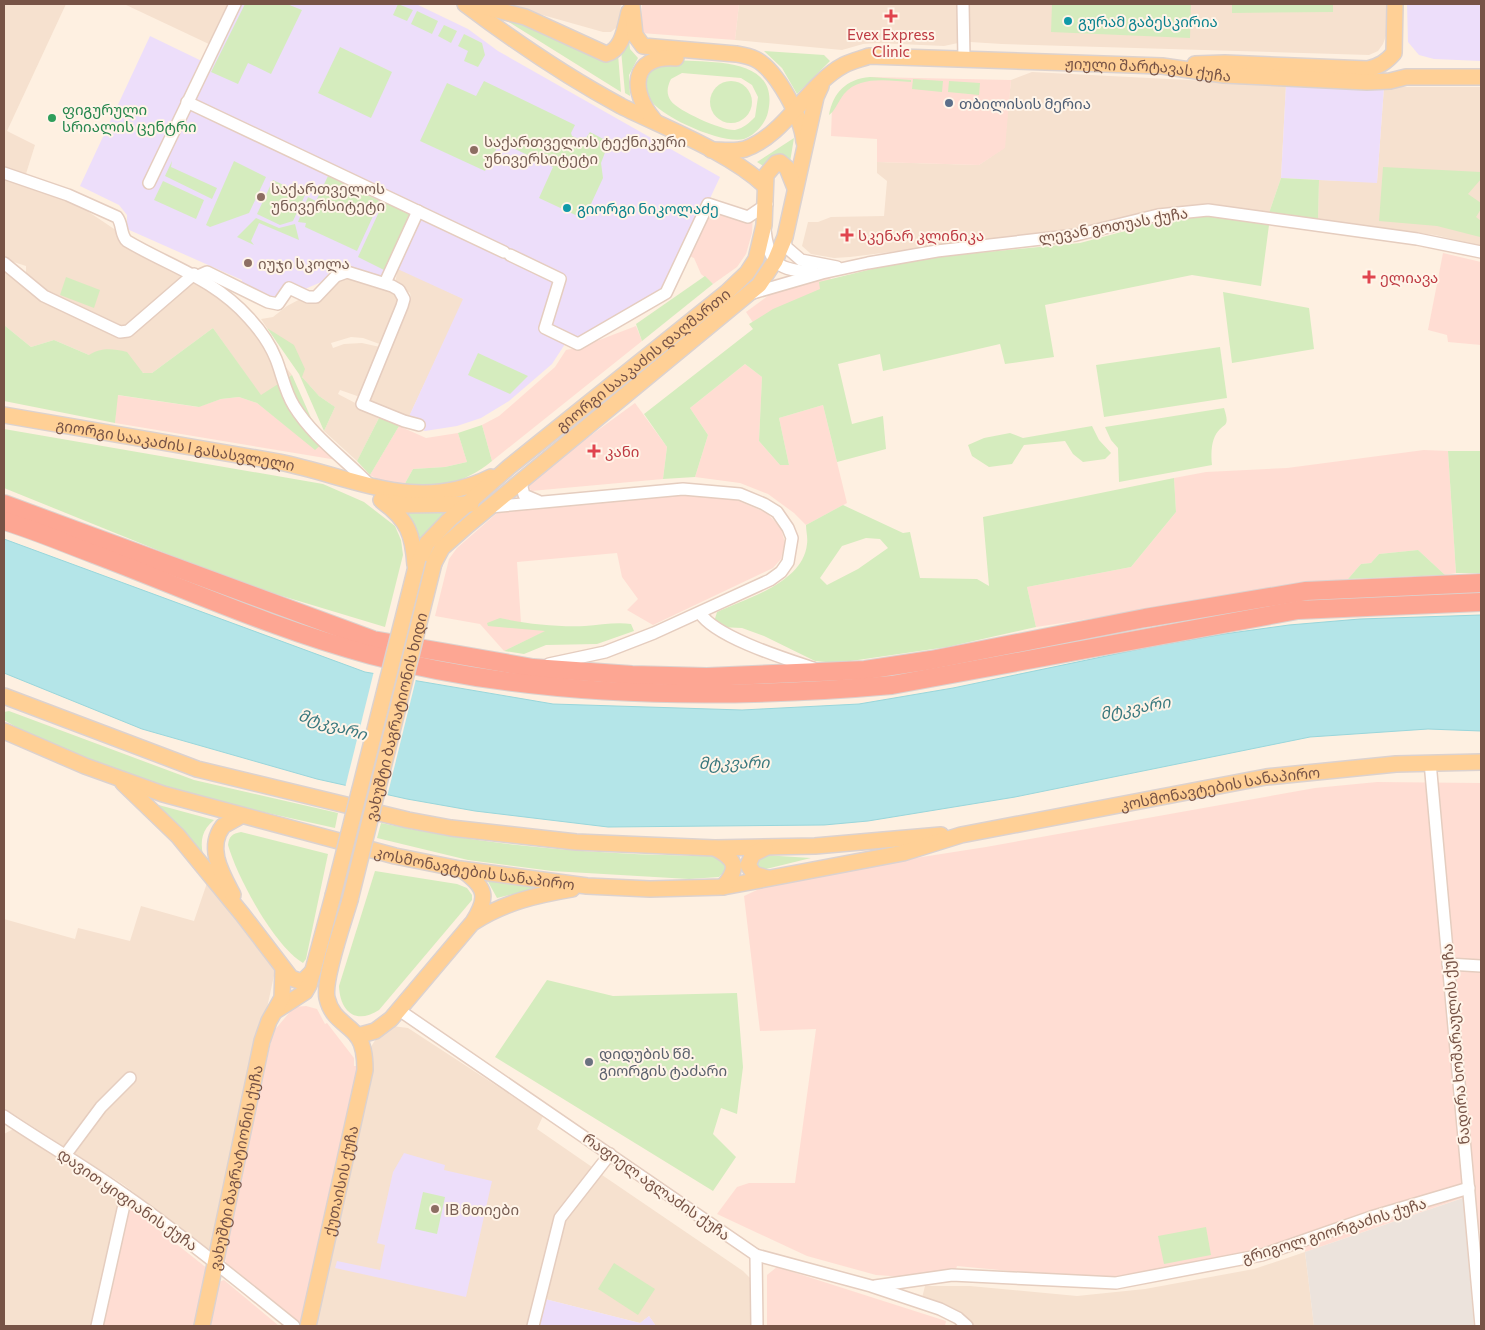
<svg xmlns="http://www.w3.org/2000/svg" width="1485" height="1330" viewBox="0 0 1485 1330" font-family="Commissioner,'Noto Sans Georgian',sans-serif">
<style>
.residential{fill:#f6e1cf}
.commercial{fill:#ffddd3}
.industrial{fill:#ece3dc}
.education{fill:#eddefa}
.green{fill:#d5ecbe;fill-rule:evenodd}
.water{fill:#b4e5e8;stroke:#99d6db}
.pier{fill:#fef0e1}
.lines{fill:none;stroke-linecap:round;stroke-linejoin:round}
.minor-casing{stroke:#e5cdbf;stroke-width:14}
.major-casing{stroke:#dcd2cf;stroke-width:18}
.highway-casing{stroke:#dcd2cf;stroke-width:20}
.minor{stroke:#fff;stroke-width:11}
.major{stroke:#ffd096;stroke-width:15}
.highway{stroke:#fda693;stroke-width:18}
.major-bridge-casing{stroke:#dcd2cf;stroke-width:18;stroke-linecap:butt}
.major-bridge{stroke:#ffd096;stroke-width:15}
.health-dot{fill:#e0444e;stroke:#fff4e8;stroke-width:2}
.culture-dot{fill:#0f9aa8;stroke:#fff4e8;stroke-width:2}
.service-dot{fill:#5c6f8a;stroke:#fff4e8;stroke-width:2}
.leisure-dot{fill:#2e9e5b;stroke:#fff4e8;stroke-width:2}
.education-dot{fill:#8d6e63;stroke:#fff4e8;stroke-width:2}
.worship-dot{fill:#6b7280;stroke:#fff4e8;stroke-width:2}
.labels{text-anchor:middle;dominant-baseline:central;stroke-width:4;stroke-linejoin:round;paint-order:stroke}
.culture-label{font-size:15px;fill:#0d838f;stroke:#fff4e8;text-anchor:start}
.health-label{font-size:15px;fill:#be3a42;stroke:#fff4e8;text-anchor:start}
.street-label{font-size:15px;fill:#775346;stroke:#fff4e8}
.service-label{font-size:15px;fill:#4e5e75;stroke:#fff4e8;text-anchor:start}
.leisure-label{font-size:15px;fill:#27864d;stroke:#fff4e8;text-anchor:start}
.education-label{font-size:15px;fill:#785e54;stroke:#fff4e8;text-anchor:start}
.worship-label{font-size:15px;fill:#5b616d;stroke:#fff4e8;text-anchor:start}
.water-label{font-size:16px;font-style:italic;fill:#39787e;stroke:#fff4e8}
</style>
<rect width="100%" height="100%" fill="#fef0e1"/>
<!-- residential -->
<g class="residential">
<path d="M4,4H66L7,131L35,145L25,177L4,169Z"/>
<path d="M124,4H231L211,45Z"/>
<path d="M504,4H621L618,26L611,32H603Z"/>
<path d="M739,4H960L958,43L944,46L877,43L863,44L842,50L735,40Z"/>
<path d="M968,4H1390V25L1383,44L1378,51L1369,55L1002,44L970,42L966,35Z"/>
<path d="M1032,72L1286,85L1281,178L1269,213L1205,205L1175,207L1077,229L850,257L834,258L811,254L802,246L808,222H818L831,217L884,216L887,181L877,173V162L979,165L1004,148L1011,80Z"/>
<path d="M1384,87H1481V246L1435,235L1318,220L1319,180L1377,182Z"/>
<path d="M4,175L65,196L187,278L126,325L113,326L39,287L26,275V266L4,259Z"/>
<path d="M4,267L115,333L194,281L233,300L292,375L261,396L213,328L152,373H144L89,355L54,340L31,347L4,325Z"/>
<path d="M398,268L464,299L406,423L368,404V395L411,298L410,293L395,283Z"/>
<path d="M349,273L375,281L402,299L385,346L363,338L351,337L331,343L333,348L344,344L362,343L380,347L360,397L340,390L338,394L380,416L357,461L324,431L335,407L319,396L302,377L278,336L267,328L261,319L273,317L287,306Z"/>
<path d="M207,883L275,971L215,1248L207,1249L124,1185L4,1108V919L75,939L78,928L130,941L141,906L194,921Z"/>
<path d="M392,1026L408,1028L543,1116L537,1129L592,1167L557,1213L529,1326H316L369,1086L367,1053L381,1031Z"/>
<path d="M17,1127L121,1199L93,1326H4V1134Z"/>
<path d="M602,1175L743,1271L750,1278L751,1326H656L649,1316L640,1323L545,1299L565,1219L580,1196Z"/>
<path d="M1305,1252L1314,1326H970L922,1298L925,1286H970L1077,1296L1145,1289L1254,1269Z"/>
</g>
<!-- commercial -->
<g class="commercial">
<path d="M642,4H739L735,40L641,33Z"/>
<path d="M871,77L1011,80L1005,148L979,165L877,162V139L831,136L832,108L845,88Z"/>
<path d="M708,204L753,214L752,233L746,254L737,267L713,284L701,274L694,258L684,254Z"/>
<path d="M1443,253L1481,262V345L1448,342L1447,335L1428,330Z"/>
<path d="M830,276L833,291L756,327L746,312L769,295Z"/>
<path d="M636,326L642,341L492,461L482,425L499,416L555,367L566,350L581,347Z"/>
<path d="M745,364L762,377L759,441L780,465H789L779,418L823,405L847,503L806,525L794,513L768,494L740,483L695,477L708,435L690,408Z"/>
<path d="M117,395L198,407L221,399L239,397L257,403L315,449L324,442L343,461L115,423Z"/>
<path d="M635,403L667,447L663,479L531,491L528,485L530,480Z"/>
<path d="M399,426L426,438L458,433L467,462L445,467L413,469L403,487H392L370,475Z"/>
<path d="M1424,450L1448,451L1456,573L1445,575L1418,550L1379,554L1371,563L1361,564L1348,579L1036,627L1027,587L1131,567L1176,512L1174,478L1206,472L1287,468Z"/>
<path d="M672,495L734,499L767,513L781,528L785,543L781,559L773,568L653,625L627,610L638,599L622,577L617,553L517,562L521,623L500,618L546,631L504,651L480,624L435,616L449,559L457,548L497,513Z"/>
<path d="M1377,782L1481,783V1230L1466,1229L1462,1198L1305,1252L1303,1239L1113,1281L957,1266L955,1272L920,1278L876,1275L807,1256L717,1214L737,1187L749,1183H795L816,1029L760,1031L744,896L781,879L986,847L1315,788Z"/>
<path d="M306,1006L317,1009L325,1024L327,1023L354,1058V1066H358L360,1074L306,1321L300,1323L226,1263L224,1254L273,1032L294,1007Z"/>
<path d="M131,1208L208,1269L198,1326H102L128,1209Z"/>
<path d="M777,1267L946,1321L945,1326H767V1275Z"/>
<path d="M224,1280L279,1326H210L219,1282Z"/>
</g>
<!-- industrial -->
<path class="industrial" d="M1463,1198L1474,1326H1314L1305,1252Z"/>
<!-- education -->
<g class="education">
<path d="M239,4H416L468,29L498,51L720,177L668,288L579,340L565,344L552,364L509,401L481,418L457,426L425,431L406,423L463,299L391,266L384,280L337,272L319,283L277,301L241,285L242,280L127,229V215L119,205L80,186L150,36L210,65Z"/>
<path d="M1407,4H1481V61L1434,59L1419,55L1408,42Z"/>
<path d="M1286,85L1384,87L1377,183L1281,178Z"/>
<path d="M404,1153L445,1165L444,1170L492,1181L466,1297L335,1268L337,1261L380,1270L385,1245L377,1243L393,1172Z"/>
<path d="M545,1299L640,1323L649,1316L656,1326H539Z"/>
</g>
<!-- green -->
<g class="green">
<path d="M245,4H287L302,10L271,74L248,63L238,84L211,72Z"/>
<path d="M398,4L413,10L407,21L393,15Z"/>
<path d="M1052,4H1191L1190,38L1051,32Z"/>
<path d="M1232,4H1333V12L1232,13Z"/>
<path d="M417,11L438,21L432,34L411,24Z"/>
<path d="M507,21L527,26L601,60L606,61L618,54L621,92Z"/>
<path d="M444,25L457,31L451,43L438,36Z"/>
<path d="M464,34L482,43L485,55L478,67L464,61L468,51L458,46Z"/>
<path d="M629,40L630,49L638,58L629,75L630,96L625,93L621,50Z"/>
<path d="M340,47L392,72L371,118L318,93Z"/>
<path d="M764,51L824,55L830,61L797,94L782,68Z"/>
<path d="M672,60C706,63 781,55 768,112C766,123 755,135 744,139C724,145 659,117 649,98C644,88 646,79 651,70ZM682,73L741,78L752,85L758,97L755,117C749,123 744,128 735,130C723,131 678,111 671,101C666,94 667,87 671,79Z"/>
<path d="M870,77L911,80V82C889,81 860,75 844,94C839,100 835,111 829,115C833,93 846,79 870,77Z"/>
<path d="M913,79L943,81L942,92L912,89Z"/>
<path d="M484,81L575,125L571,133L572,136L584,141L590,132L609,142L601,163L603,178L584,219L539,198L553,167L500,142L485,171L420,141L447,83L476,96Z"/>
<path d="M949,81L980,83L979,95L948,92Z"/>
<circle cx="731" cy="102" r="21"/>
<path d="M794,138L790,162L765,167L757,162Z"/>
<path d="M172,161L171,167L217,188L212,199L165,176Z"/>
<path d="M234,161L266,177L249,213L210,227L206,225Z"/>
<path d="M1383,167L1481,172V179L1468,194L1481,203V209L1476,217L1481,221L1480,237L1437,226L1379,221Z"/>
<path d="M328,176L380,201L357,251L305,227L306,223L298,222L308,197L316,201Z"/>
<path d="M1281,178L1319,180L1318,220L1269,213Z"/>
<path d="M273,180L305,195L293,221L280,225L257,214Z"/>
<path d="M163,181L204,200L196,219L154,200Z"/>
<path d="M385,199L413,212L386,271L358,257Z"/>
<path d="M1209,214L1269,225L1261,286L1192,275L1045,305L1054,357L1005,364L1000,344L883,371L880,354L838,364L852,424L883,416L886,449L837,462L823,405L779,418L789,465H780L759,441L762,377L745,364L690,408L708,435L695,477L663,479L667,447L644,414L753,329L749,324L773,309L820,289L819,282L913,259L1080,243L1178,217Z"/>
<path d="M256,218L279,228L295,224L299,240L259,223L251,241L254,245L237,237Z"/>
<path d="M705,276L713,284L642,341L636,324Z"/>
<path d="M66,277L100,290L94,308L60,295Z"/>
<path d="M1223,292L1309,308L1314,349L1232,363Z"/>
<path d="M4,325L31,347L54,340L89,355C102,347 113,349 127,352L143,373H152L213,328L261,395L292,375L319,436L324,442L315,450L257,403L239,397L221,399L199,407L118,395L115,423L4,401Z"/>
<path d="M267,328L294,345L305,369L302,377L319,396L335,407L324,431L299,374Z"/>
<path d="M1220,347L1227,398L1104,417L1096,365Z"/>
<path d="M478,353L528,376L510,394L468,375Z"/>
<path d="M1224,408C1231,430 1223,421 1215,436C1211,444 1211,456 1212,465L1119,482L1118,448L1111,440L1105,427Z"/>
<path d="M380,416L399,426L370,475L357,461Z"/>
<path d="M482,425L492,461C461,486 441,485 403,487L413,469L445,467L467,462L458,433Z"/>
<path d="M1092,426L1099,440L1111,453L1105,459L1083,462L1073,454L1065,441L1024,445L1012,464L989,467L972,456L968,445L984,438L1010,433L1023,438Z"/>
<path d="M4,429L323,484L364,502L395,526L401,540L403,555L385,627L239,583L4,488Z"/>
<path d="M1448,451H1481V573H1456Z"/>
<path d="M1174,478L1176,512L1131,567L1027,587L1036,627L947,647L837,663L815,661L764,636L742,628L719,627L714,622L717,612C747,598 803,583 807,544C808,538 806,531 806,525L843,505L903,533L910,532L920,578L977,579L989,586L983,517ZM866,538L880,539L888,548L858,569L827,585L820,578L842,546Z"/>
<path d="M453,506L440,517L418,545L400,509Z"/>
<path d="M1418,550L1445,575L1348,579L1361,564L1371,563L1379,554Z"/>
<path d="M500,618C527,624 557,627 585,626C600,625 616,622 631,624L634,631L597,644L546,645L524,654L504,651L545,631L488,626L487,623Z"/>
<path d="M9,711L194,780L338,813L335,828C221,803 106,780 4,720V712Z"/>
<path d="M155,804L214,820C202,830 200,840 203,855L179,827Z"/>
<path d="M381,823C492,847 604,855 717,856L729,866L719,877L689,879L552,871L468,860L377,838Z"/>
<path d="M241,832L328,854L306,959L303,963C274,946 237,877 228,845C229,836 232,834 241,832Z"/>
<path d="M763,855L811,858L762,870L755,866L756,858Z"/>
<path d="M375,871L457,884L467,888L472,895V900L379,1010C356,1025 340,1012 339,986Z"/>
<path d="M486,878L546,886L497,898Z"/>
<path d="M547,980L613,996L737,993L743,1067L737,1114L721,1108L713,1134L736,1157L713,1191L495,1057Z"/>
<path d="M423,1192L445,1197L437,1234L415,1229Z"/>
<path d="M1206,1227L1211,1255L1164,1264L1158,1236Z"/>
<path d="M614,1263L655,1289L638,1315L598,1289Z"/>
</g>
<!-- water -->
<path class="water" d="M4,539L365,672L553,704L742,710L859,704L953,688L1154,646L1224,634L1289,625L1360,619L1481,615V731L1428,729L1310,737L1015,797L868,821L824,825L608,827L475,811L407,799L317,779L142,729L4,673Z"/>
<!-- pier -->
<path class="pier" d="M374,671L416,679L387,797L345,788Z"/>
<g class="lines">
<defs>
<g id="minor">
<path d="M963,4L964,59"/>
<path d="M187,102L504,252"/>
<path d="M4,173L68,195L117,217C123,224 120,235 127,241C171,267 213,278 249,318C260,330 270,344 276,359C282,374 285,392 294,406C314,438 344,458 370,485"/>
<path d="M149,183L235,4"/>
<path d="M765,230C769,265 779,270 813,272"/>
<path d="M785,237L786,247L801,260L837,267"/>
<path d="M510,255L560,279L545,328L578,344L666,293L708,204L748,217L767,204"/>
<path d="M4,263L44,296L120,332L128,331L194,274"/>
<path d="M198,276L207,272L268,302L278,304L289,288L308,297H316L336,276L347,272L392,286L399,290L404,299L402,306L362,404L404,421L419,425"/>
<path d="M385,283L418,211"/>
<path d="M753,293L822,273L868,263L937,251L1076,235L1158,215L1208,210L1417,239L1481,252"/>
<path d="M523,479L522,487L524,495L538,501"/>
<path d="M490,507L683,489L740,494L764,504L777,512L788,528L792,538L788,562L781,572L770,580L654,633L605,652L549,664"/>
<path d="M700,613C715,637 786,659 813,668"/>
<path d="M1430,762L1481,1326"/>
<path d="M1448,964L1481,966"/>
<path d="M399,1010L756,1255L871,1286L940,1309L958,1318L967,1326"/>
<path d="M4,1116C44,1143 86,1167 125,1195C184,1236 239,1282 294,1326"/>
<path d="M66,1154L101,1107L130,1078"/>
<path d="M756,1255L757,1326"/>
<path d="M875,1286L952,1275L1116,1283L1262,1255L1371,1217L1469,1188"/>
<path d="M97,1326L126,1196"/>
<path d="M533,1326L560,1218L610,1154"/>
</g>
<g id="major">
<path d="M465,4C514,41 567,77 621,106C665,128 729,152 764,185"/>
<path d="M473,4L525,17L606,54C623,50 625,27 629,12"/>
<path d="M632,6L635,35L643,46L736,54C742,55 749,56 755,59C777,70 802,118 804,142"/>
<path d="M1195,64L1225,63L1368,69C1380,66 1386,62 1394,53L1395,4"/>
<path d="M654,120C630,92 630,55 676,58"/>
<path id="s1" d="M711,150C722,150 734,152 745,149C785,135 808,84 844,65C852,61 861,59 869,56L1162,66L1224,75L1367,82L1390,81L1406,77H1481"/>
<path id="s2" d="M4,415L279,462C354,477 416,514 491,477"/>
<path d="M381,500L405,505L471,504"/>
<path d="M383,502C408,520 413,535 415,565"/>
<path d="M434,563L442,548L468,525L759,285L775,261L785,237L816,97L821,86"/>
<path id="s3" d="M415,571L427,543L449,520L509,467L727,292L747,273L756,259L764,225L766,175L776,163L780,162L787,168L795,188"/>
<path d="M4,696L197,769L408,820L451,828L576,842L715,848L815,846L941,835"/>
<path id="s4" d="M4,731L85,766L163,794L395,856L460,869L587,886L650,889L723,887L903,853L961,835L1266,777L1396,764L1481,762"/>
<path d="M123,783L178,836L242,914L291,978L302,982L313,971"/>
<path d="M715,848C737,860 739,868 723,887"/>
<path d="M765,848L753,854L748,865L754,874L767,878"/>
<path d="M233,895C222,874 206,848 223,826L241,816"/>
<path d="M474,922C505,902 537,895 572,889"/>
<path d="M277,1010L305,992L309,985L333,896"/>
<path d="M357,1036L375,1031L391,1019L473,922C489,897 486,887 462,870"/>
<path id="s5" d="M202,1326L262,1041L269,1021L282,998L283,970"/>
<path id="s6" d="M308,1326L365,1070C365,1059 364,1046 358,1037C348,1023 332,1020 327,998C323,979 344,921 350,900"/>
</g>
<g id="highway">
<path d="M4,504L373,640L533,668L632,675L707,677L865,670L931,660L1145,618L1306,591L1481,583"/>
<path d="M4,521C35,530 64,543 94,554C186,589 277,630 371,655C538,699 721,700 892,685L1298,610L1481,602"/>
</g>
</defs>
<!-- minor casing -->
<use href="#minor" class="minor-casing"/>
<!-- major casing -->
<use href="#major" class="major-casing"/>
<!-- highway casing -->
<use href="#highway" class="highway-casing"/>
<!-- minor -->
<use href="#minor" class="minor"/>
<!-- major -->
<use href="#major" class="major"/>
<!-- highway -->
<use href="#highway" class="highway"/>
<defs>
<g id="major-bridge">
<path d="M333,896L415,571"/>
<path id="s7" d="M350,900L434,563"/>
</g>
</defs>
<!-- major-bridge casing -->
<use href="#major-bridge" class="major-bridge-casing"/>
<!-- major-bridge -->
<use href="#major-bridge" class="major-bridge"/>
</g>
<!-- markers -->
<g class="health-dot">
<path d="M888.5 8.5h5v5h5v5h-5v5h-5v-5h-5v-5h5z"/>
<path d="M844.5 227.5h5v5h5v5h-5v5h-5v-5h-5v-5h5z"/>
<path d="M1366.5 269.5h5v5h5v5h-5v5h-5v-5h-5v-5h5z"/>
<path d="M591.5 443.5h5v5h5v5h-5v5h-5v-5h-5v-5h5z"/>
</g>
<g class="culture-dot">
<circle cx="1068" cy="21" r="5"/>
<circle cx="567" cy="208" r="5"/>
</g>
<circle class="service-dot" cx="949" cy="103" r="5"/>
<circle class="leisure-dot" cx="52" cy="118" r="5"/>
<g class="education-dot">
<circle cx="474" cy="150" r="5"/>
<circle cx="261" cy="197" r="5"/>
<circle cx="248" cy="263" r="5"/>
<circle cx="435" cy="1209" r="5"/>
</g>
<circle class="worship-dot" cx="589" cy="1062" r="5"/>
<g class="labels">
<!-- culture labels -->
<g class="culture-label">
<text x="1078" y="21">გურამ გაბესკირია</text>
<text x="577" y="208">გიორგი ნიკოლაძე</text>
</g>
<!-- health labels -->
<g class="health-label">
<text x="891" y="34" text-anchor="middle">Evex Express<tspan x="891" dy="17">Clinic</tspan></text>
<text x="858" y="235">სკენარ კლინიკა</text>
<text x="1380" y="277">ელიავა</text>
<text x="605" y="451">კანი</text>
</g>
<!-- street labels -->
<g class="street-label">
<text stroke="none"><textPath href="#s1" startOffset="471">ჟიული შარტავას ქუჩა</textPath></text>
<text transform="translate(1113 225) rotate(-10)">ლევან გოთუას ქუჩა</text>
<text stroke="none"><textPath href="#s3" startOffset="314">გიორგი სააკაძის დაღმართი</textPath></text>
<text stroke="none"><textPath href="#s2" startOffset="174">გიორგი სააკაძის I გასასვლელი</textPath></text>
<text stroke="none"><textPath href="#s7" startOffset="189">ვახუშტი ბაგრატიონის ხიდი</textPath></text>
<text stroke="none"><textPath href="#s4" startOffset="1249">კოსმონავტების სანაპირო</textPath></text>
<text stroke="none"><textPath href="#s4" startOffset="492">კოსმონავტების სანაპირო</textPath></text>
<text transform="translate(1455 1044) rotate(-95)">ნადირა ხოშარაულის ქუჩა</text>
<text stroke="none"><textPath href="#s5" startOffset="162">ვახუშტი ბაგრატიონის ქუჩა</textPath></text>
<text stroke="none"><textPath href="#s6" startOffset="149">ქუთაისის ქუჩა</textPath></text>
<text transform="translate(657 1186) rotate(35)">რაფიელ აგლაძის ქუჩა</text>
<text transform="translate(128 1199) rotate(35)">დავით ყიფიანის ქუჩა</text>
<text transform="translate(1334 1230) rotate(-17)">გრიგოლ გიორგაძის ქუჩა</text>
</g>
<!-- service labels -->
<g class="service-label">
<text x="959" y="103">თბილისის მერია</text>
</g>
<!-- leisure labels -->
<g class="leisure-label">
<text x="62" y="109">ფიგურული<tspan x="62" dy="17">სრიალის ცენტრი</tspan></text>
</g>
<!-- education labels -->
<g class="education-label">
<text x="484" y="141">საქართველოს ტექნიკური<tspan x="484" dy="17">უნივერსიტეტი</tspan></text>
<text x="271" y="188">საქართველოს<tspan x="271" dy="17">უნივერსიტეტი</tspan></text>
<text x="258" y="263">იუჯი სკოლა</text>
<text x="445" y="1209">IB მთიები</text>
</g>
<!-- worship labels -->
<g class="worship-label">
<text x="599" y="1053">დიდუბის წმ.<tspan x="599" dy="17">გიორგის ტაძარი</tspan></text>
</g>
<!-- water labels -->
<g class="water-label">
<text transform="translate(1135 707) rotate(-10)">მტკვარი</text>
<text transform="translate(333 724) rotate(17)">მტკვარი</text>
<text transform="translate(734 762) rotate(-1)">მტკვარი</text>
</g>
</g>
<!-- border -->
<rect width="1485" height="1330" fill="none" stroke="#775346" stroke-width="10"/>
</svg>
